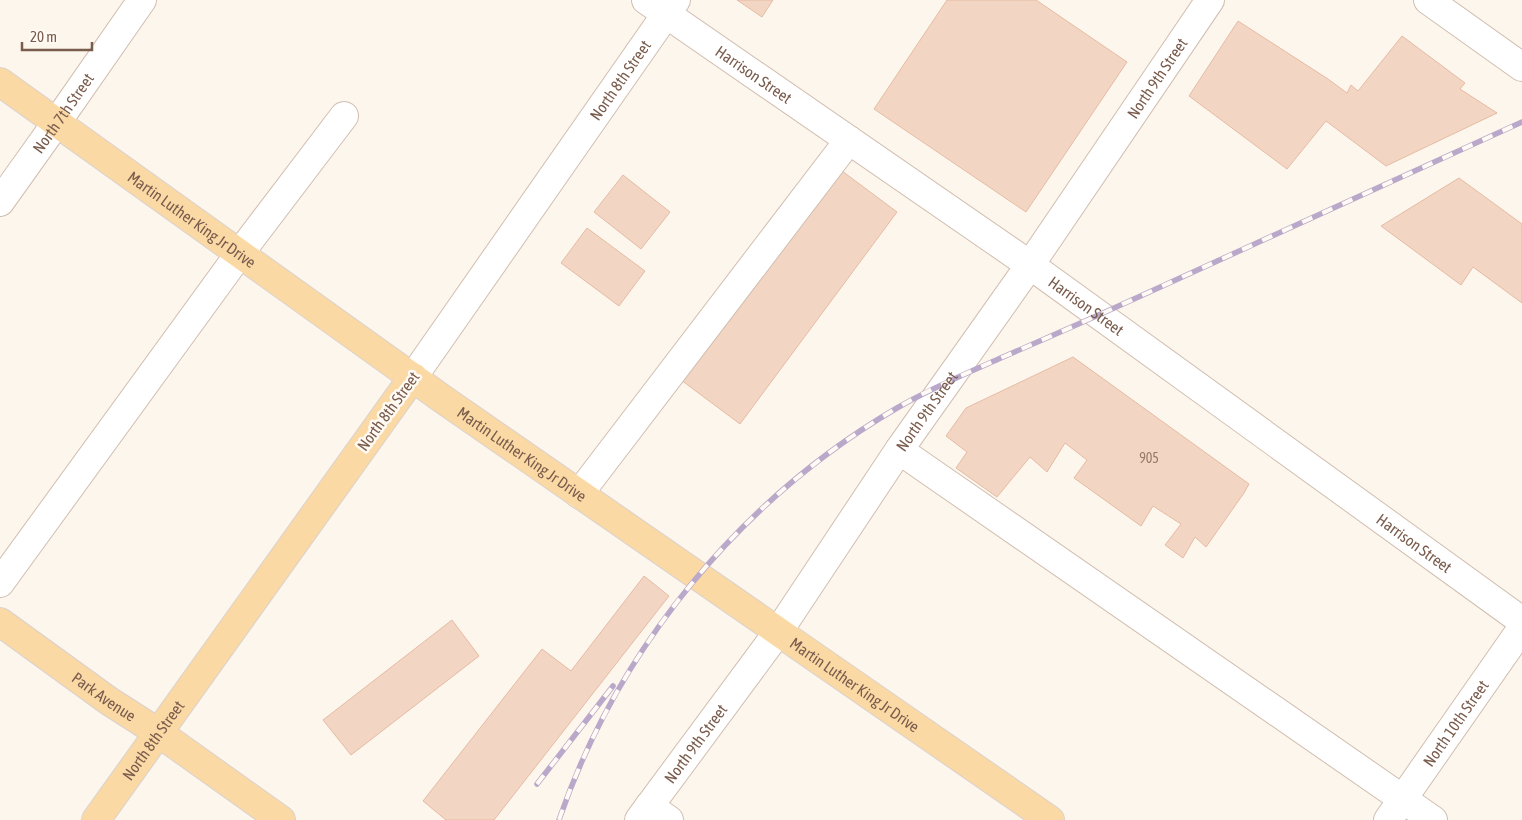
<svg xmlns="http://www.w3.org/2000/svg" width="1522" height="820" viewBox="0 0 1522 820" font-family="'Asap Condensed',sans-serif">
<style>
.building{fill:#f3d5c3;stroke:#e6bba3}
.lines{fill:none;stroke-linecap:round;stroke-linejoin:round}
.minor-casing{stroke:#d1beb0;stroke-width:30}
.major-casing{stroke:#dad1cd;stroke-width:30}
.minor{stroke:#fff;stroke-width:28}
.major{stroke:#fbd9a5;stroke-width:28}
.rail-casing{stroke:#b9a8c9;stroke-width:5.5}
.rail{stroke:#fffaf3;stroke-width:4;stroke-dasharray:11;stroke-linecap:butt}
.labels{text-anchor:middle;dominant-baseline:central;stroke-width:5;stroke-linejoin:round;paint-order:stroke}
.number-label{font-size:14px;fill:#987a6a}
.street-label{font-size:16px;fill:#7a5c4d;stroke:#fffaf3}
</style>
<rect width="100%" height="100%" fill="#fdf6ec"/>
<!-- building -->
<g class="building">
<path d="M737,0H773L762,17Z"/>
<path d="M947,0H1036L1127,62L1026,212L874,109Z"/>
<path d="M1238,21L1328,79L1347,93L1351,85L1358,91L1402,36L1465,83L1460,89L1497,113L1386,166L1326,121L1287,169L1189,96Z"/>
<path d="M838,168L897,212L740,424L681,380Z"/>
<path d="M623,175L670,212L641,249L594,212Z"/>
<path d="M1459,178L1522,224V303L1473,267L1461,285L1381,226Z"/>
<path d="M587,228L645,271L619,306L561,263Z"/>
<path d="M1073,357L1249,484L1244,493L1206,547L1195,537L1183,558L1165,545L1181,524L1153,506L1141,526L1074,478L1087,460L1065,443L1047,472L1030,457L997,497L956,468L967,452L946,436L966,408Z"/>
<path d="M644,576L669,596L494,820H446L423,801L542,649L571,671Z"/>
<path d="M452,620L479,656L351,755L323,720Z"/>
</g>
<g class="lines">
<defs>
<g id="minor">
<path id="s1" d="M646,0L1030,265L1522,621"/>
<path d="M1428,0L1522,67"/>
<path id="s2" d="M0,202L57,122L142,0"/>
<path id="s3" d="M413,377L676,0"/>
<path d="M899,450L1433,820"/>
<path d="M579,494L849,140"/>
<path d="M0,583L240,253L344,116"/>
<path d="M649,806L669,820"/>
<path id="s4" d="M639,820L778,632L899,450L1030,265L1210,0"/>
<path id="s5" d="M1388,820L1522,628"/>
</g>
<g id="major">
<path id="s6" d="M0,82L444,400L1050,820"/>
<path id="s7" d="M0,622L109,701L159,733L281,820"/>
<path id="s8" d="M96,820L413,377"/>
</g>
</defs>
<!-- minor casing -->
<use href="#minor" class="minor-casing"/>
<!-- major casing -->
<use href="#major" class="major-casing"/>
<!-- minor -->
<use href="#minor" class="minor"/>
<!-- major -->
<use href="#major" class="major"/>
<defs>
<g id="rail">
<path d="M537,784L613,686"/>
<path d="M559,820C618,648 741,499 897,408C931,388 967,373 1003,357C1047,338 1090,319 1134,299C1263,240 1393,181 1522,122"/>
</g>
</defs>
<!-- rail casing -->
<use href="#rail" class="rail-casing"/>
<!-- rail -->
<use href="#rail" class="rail"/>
</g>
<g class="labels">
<!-- number labels -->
<g class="number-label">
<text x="1149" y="458">905</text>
</g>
<!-- street labels -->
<g class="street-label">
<text stroke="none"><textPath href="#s1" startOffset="131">Harrison Street</textPath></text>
<text stroke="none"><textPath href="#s4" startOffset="905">North 9th Street</textPath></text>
<text stroke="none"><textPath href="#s3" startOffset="362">North 8th Street</textPath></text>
<text stroke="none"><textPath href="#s2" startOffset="109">North 7th Street</textPath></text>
<text stroke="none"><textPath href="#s6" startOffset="236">Martin Luther King Jr Drive</textPath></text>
<text stroke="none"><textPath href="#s1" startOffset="536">Harrison Street</textPath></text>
<text transform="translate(388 411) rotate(-54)">North 8th Street</text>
<text stroke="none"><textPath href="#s4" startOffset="500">North 9th Street</textPath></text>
<text stroke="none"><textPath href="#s6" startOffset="641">Martin Luther King Jr Drive</textPath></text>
<text stroke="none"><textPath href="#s1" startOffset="941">Harrison Street</textPath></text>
<text stroke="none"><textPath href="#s6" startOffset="1046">Martin Luther King Jr Drive</textPath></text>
<text stroke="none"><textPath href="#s7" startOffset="128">Park Avenue</textPath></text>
<text stroke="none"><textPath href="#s5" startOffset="118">North 10th Street</textPath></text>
<text stroke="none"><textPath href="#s8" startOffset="98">North 8th Street</textPath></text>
<text stroke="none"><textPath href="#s4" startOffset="95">North 9th Street</textPath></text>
</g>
</g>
<!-- scale -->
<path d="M22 42v8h70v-8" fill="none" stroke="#7a5c4d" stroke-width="2.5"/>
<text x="30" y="42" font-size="15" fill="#7a5c4d" stroke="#fffaf3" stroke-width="4" paint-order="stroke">20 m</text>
</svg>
